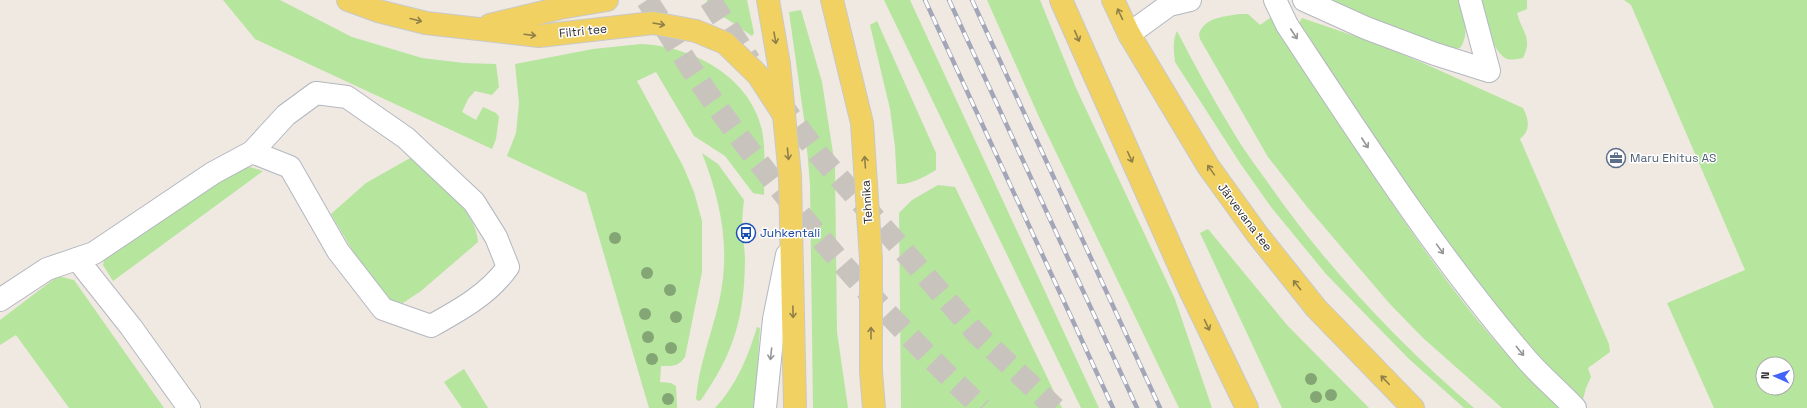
<svg xmlns="http://www.w3.org/2000/svg" width="1807" height="408" viewBox="0 0 1807 408" font-family="'Space Grotesk',sans-serif">
<style>
.green{fill:#b6e59e;fill-rule:evenodd}
.lines{fill:none;stroke-linecap:round;stroke-linejoin:round}
.highway-tunnel{stroke:#c8c4bd;stroke-width:22;stroke-dasharray:22 11;stroke-linecap:butt}
.minor-casing{stroke:#b4b7c1;stroke-width:24}
.major-casing{stroke:#c9c9c9;stroke-width:24}
.minor{stroke:#fff;stroke-width:22}
.major{stroke:#f2d163;stroke-width:22}
.rail-casing{stroke:#a3a6b8;stroke-width:4.5}
.rail{stroke:#fff;stroke-width:3;stroke-dasharray:9;stroke-linecap:butt}
.tree{fill:#84a574}
.oneway{stroke:#908048}
.oneway2{stroke:#969696}
.labels{text-anchor:middle;dominant-baseline:central;stroke-width:3;stroke-linejoin:round;paint-order:stroke}
.street-label{font-size:12px;fill:#2e2e2e;stroke:#fff}
.service-label{font-size:12px;fill:#4e5e75;stroke:#fff;text-anchor:start}
.transit-label{font-size:12px;fill:#164399;stroke:#fff;text-anchor:start}
</style>
<rect width="100%" height="100%" fill="#efe9e1"/>
<!-- green -->
<g class="green">
<path d="M223,0H280L352,37L422,58L464,63L496,64L499,87L492,95L475,91L468,99L462,112L476,120L483,107L496,113L499,117L496,139L492,149L255,39Z"/>
<path d="M707,0H747L754,33L752,36L727,19L706,9Z"/>
<path d="M884,0H910L1099,408H1081Z"/>
<path d="M987,0H1040L1076,88L1175,299L1212,408H1179L1039,117Z"/>
<path d="M1318,0H1458C1463,16 1471,33 1460,48L1452,49Z"/>
<path d="M1478,0H1527V9L1517,13C1522,32 1533,38 1523,58C1517,59 1510,61 1505,58C1491,49 1483,15 1478,0Z"/>
<path d="M1624,0H1807V408H1714L1667,303L1745,270L1631,5ZM1763,364H1787V388H1763Z"/>
<path d="M801,10L822,82L835,166L837,332L848,408H813L810,184L805,126L789,12Z"/>
<path d="M1239,14H1248L1260,25L1270,18C1287,33 1296,54 1308,73C1321,95 1334,116 1348,137C1411,232 1475,331 1560,408H1502L1422,337L1389,303L1308,208L1268,157L1200,39L1199,34C1205,17 1223,17 1239,14Z"/>
<path d="M1302,18L1372,42L1423,63L1523,108C1529,120 1531,130 1520,139L1609,344L1610,352L1588,368L1591,377L1586,388L1582,403L1552,378L1453,259L1302,29L1299,23Z"/>
<path d="M877,21L936,153V170C924,177 911,185 897,184L895,147L890,109L870,25Z"/>
<path d="M1177,31C1195,66 1214,101 1235,135C1244,150 1255,165 1266,180C1325,265 1395,340 1474,408H1464L1409,359L1326,274L1271,207L1240,163L1175,62C1174,52 1172,41 1177,31Z"/>
<path d="M641,44C691,46 750,76 762,130C766,151 764,174 764,195L753,193L725,156L694,136L656,72L637,81L683,166L694,192L702,221V272L685,357C678,367 672,366 661,366L660,382L671,383L676,386L677,408H649L586,193L507,156L516,133L519,103L515,64L593,49Z"/>
<path d="M702,153L718,164L744,200C743,209 742,219 742,228C743,239 745,250 745,261C744,318 734,353 701,400L698,401L696,399C699,364 711,336 719,302C731,249 721,202 702,153Z"/>
<path d="M412,157C434,177 477,211 478,242L421,291L403,303L388,300L375,289L331,214L366,183Z"/>
<path d="M250,167L263,171L113,281L103,265L105,256L235,170Z"/>
<path d="M938,185L955,187L1062,408H901L899,213L912,200Z"/>
<path d="M1208,229L1287,325L1369,408H1282L1200,233Z"/>
<path d="M58,276L74,280L164,408H69L16,335L0,345V320Z"/>
<path d="M757,327L760,328L755,408H715C736,386 748,357 757,327Z"/>
<path d="M464,369L488,408H462L444,382Z"/>
</g>
<g class="lines">
<!-- highway-tunnel -->
<g class="highway-tunnel">
<path d="M647,0C669,34 690,68 713,101C792,211 883,315 982,408"/>
<path d="M710,0L750,61"/>
<path d="M778,100L819,155L976,333L1055,408"/>
</g>
<defs>
<g id="minor">
<path d="M1275,0L1287,25C1363,140 1438,257 1528,361C1543,378 1560,392 1575,408"/>
<path d="M1304,0L1366,28L1435,54L1489,71L1470,0"/>
<path d="M1129,34L1169,5L1190,0"/>
<path d="M77,259L131,327L189,408"/>
<path d="M0,300L47,269L94,253L213,173L252,152L286,115L316,93L347,97L406,138L474,202L496,237L508,267C489,294 460,310 431,326L383,309L338,251L290,167L252,152"/>
<path d="M765,408L774,319L787,255"/>
</g>
<g id="major">
<path d="M348,0L378,11L426,23L539,36L653,23L696,31L725,43L758,75L784,115"/>
<path d="M768,0L779,64L790,176L795,408"/>
<path d="M832,0L862,123L871,260V372L874,408"/>
<path d="M1061,0L1190,290L1247,408"/>
<path d="M1113,0L1129,34L1208,166L1257,234L1316,308L1413,408"/>
<path d="M490,25L560,8L607,0"/>
</g>
</defs>
<!-- minor casing -->
<use href="#minor" class="minor-casing"/>
<!-- major casing -->
<use href="#major" class="major-casing"/>
<!-- minor -->
<use href="#minor" class="minor"/>
<!-- major -->
<use href="#major" class="major"/>
<defs>
<g id="rail">
<path d="M925,0L1113,408"/>
<path d="M949,0L1137,408"/>
<path d="M972,0L1160,408"/>
</g>
</defs>
<!-- rail casing -->
<use href="#rail" class="rail-casing"/>
<!-- rail -->
<use href="#rail" class="rail"/>
</g>
<!-- trees -->
<g class="tree">
<circle cx="615" cy="238" r="6"/>
<circle cx="647" cy="273" r="6"/>
<circle cx="670" cy="290" r="6"/>
<circle cx="645" cy="314" r="6"/>
<circle cx="676" cy="317" r="6"/>
<circle cx="648" cy="337" r="6"/>
<circle cx="671" cy="348" r="6"/>
<circle cx="652" cy="359" r="6"/>
<circle cx="1311" cy="379" r="6"/>
<circle cx="1331" cy="395" r="6"/>
<circle cx="1316" cy="397" r="6"/>
<circle cx="668" cy="399" r="6"/>
</g>
<!-- one-way arrows -->
<defs><path id="oneway-shaft" d="M-6 0H5M1.5-3L5.5 0L1.5 3" fill="none" stroke-width="1.6" stroke-linecap="round" stroke-linejoin="round"/></defs>
<g class="oneway">
<use href="#oneway-shaft" transform="translate(1120 14) rotate(-115)"/>
<use href="#oneway-shaft" transform="translate(416 20) rotate(14)"/>
<use href="#oneway-shaft" transform="translate(659 24) rotate(10)"/>
<use href="#oneway-shaft" transform="translate(530 35) rotate(7)"/>
<use href="#oneway-shaft" transform="translate(1077 36) rotate(67)"/>
<use href="#oneway-shaft" transform="translate(775 38) rotate(80)"/>
<use href="#oneway-shaft" transform="translate(788 154) rotate(84)"/>
<use href="#oneway-shaft" transform="translate(1130 157) rotate(66)"/>
<use href="#oneway-shaft" transform="translate(865 162) rotate(-94)"/>
<use href="#oneway-shaft" transform="translate(1211 170) rotate(-125)"/>
<use href="#oneway-shaft" transform="translate(1297 285) rotate(-128)"/>
<use href="#oneway-shaft" transform="translate(793 312) rotate(89)"/>
<use href="#oneway-shaft" transform="translate(1207 325) rotate(64)"/>
<use href="#oneway-shaft" transform="translate(871 333) rotate(-90)"/>
<use href="#oneway-shaft" transform="translate(1385 380) rotate(-134)"/>
</g>
<g class="oneway2">
<use href="#oneway-shaft" transform="translate(1294 34) rotate(57)"/>
<use href="#oneway-shaft" transform="translate(1365 143) rotate(57)"/>
<use href="#oneway-shaft" transform="translate(1440 249) rotate(54)"/>
<use href="#oneway-shaft" transform="translate(1520 351) rotate(51)"/>
<use href="#oneway-shaft" transform="translate(771 354) rotate(96)"/>
</g>
<!-- icons -->
<defs>
<symbol id="office-ring" viewBox="-11 -11 22 22"><circle r="9.5" fill="#fff" stroke="#5c6f8a" stroke-width="1.5"/><path d="M-6-3h4V-5.5h4V-3h4V5H-6ZM-1-4.5V-3h2v-1.5ZM-6 0V1H6V0Z" fill="#5c6f8a"/></symbol>
<symbol id="bus-ring" viewBox="-11 -11 22 22"><circle r="9.5" fill="#fff" stroke="#1a4fb4" stroke-width="1.5"/><path d="M-5-6H5V4H4V6H2V4H-2V6H-4V4H-5ZM-3.5-4V0h7V-4ZM-3.5 1.2v1.5H-2V1.2ZM2 1.2v1.5H3.5V1.2Z" fill="#1a4fb4"/></symbol>
</defs>
<g fill-rule="evenodd">
<use href="#office-ring" x="1605" y="147" width="22" height="22"/>
<use href="#bus-ring" x="735" y="222" width="22" height="22"/>
</g>
<g class="labels">
<!-- street labels -->
<g class="street-label">
<text transform="translate(583 31) rotate(-6)">Filtri tee</text>
<text transform="translate(867 202) rotate(-94)">Tehnika</text>
<text transform="translate(1245 217) rotate(53)">Järvevana tee</text>
</g>
<!-- service labels -->
<g class="service-label">
<text x="1630" y="158">Maru Ehitus AS</text>
</g>
<!-- transit labels -->
<g class="transit-label">
<text x="760" y="233">Juhkentali</text>
</g>
</g>
<!-- north arrow -->
<g transform="translate(1775 376) rotate(273)"><circle r="19" fill="#ffffff" stroke="#ababab"/>
<path d="M0-3L7 15L0 10L-7 15Z" fill="#4264fb"/>
<text y="-6" font-size="11" font-weight="bold" text-anchor="middle" fill="#2e2e2e">N</text>
</g>
</svg>
